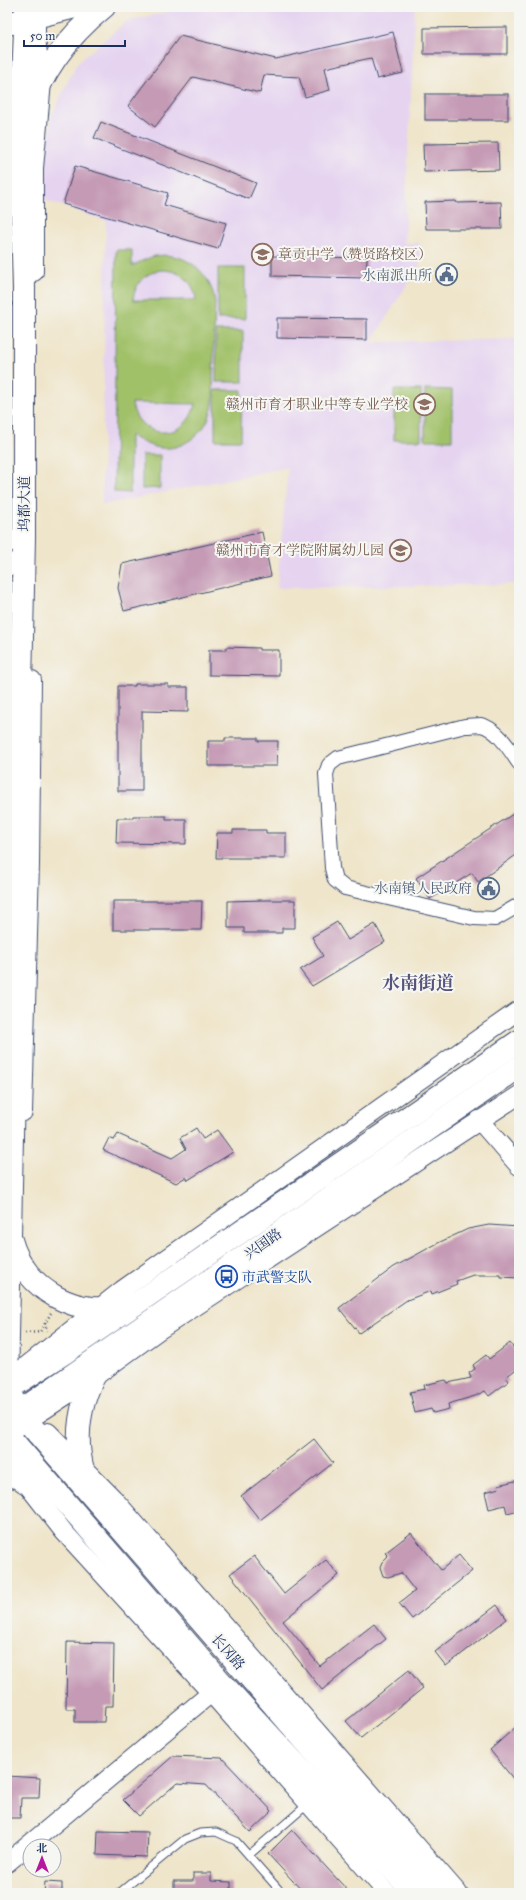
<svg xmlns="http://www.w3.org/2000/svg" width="526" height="1900" viewBox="0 0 526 1900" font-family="'IM FELL Great Primer','Noto Serif SC',serif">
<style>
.built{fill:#e5d3f0}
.green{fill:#a1c169;stroke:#5e7864;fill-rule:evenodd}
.building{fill:#c59ab5}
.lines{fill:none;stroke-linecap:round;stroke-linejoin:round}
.service-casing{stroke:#3b4a6e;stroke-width:9}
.minor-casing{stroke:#3b4a6e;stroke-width:16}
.tertiary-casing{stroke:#3b4a6e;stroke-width:20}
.secondary-casing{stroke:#3b4a6e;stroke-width:22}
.primary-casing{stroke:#3b4a6e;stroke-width:24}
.path{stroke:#3b4a6e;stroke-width:2.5;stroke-dasharray:1 3;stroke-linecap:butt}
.service{stroke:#fff;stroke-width:7}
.minor{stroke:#fff;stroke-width:14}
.tertiary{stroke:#fff;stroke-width:18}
.secondary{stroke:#fff;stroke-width:20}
.primary{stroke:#fff;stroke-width:22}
.labels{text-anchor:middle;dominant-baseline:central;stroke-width:4;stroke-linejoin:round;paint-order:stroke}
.education-label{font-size:14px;fill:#785e54;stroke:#f6f6f2;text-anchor:end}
.service-label{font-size:14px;fill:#4e5e75;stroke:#f6f6f2;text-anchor:end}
.street-label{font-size:14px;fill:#1b2f5e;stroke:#f6f6f2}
.transit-label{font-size:14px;fill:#164399;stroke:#f6f6f2;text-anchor:start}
.district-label{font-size:18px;font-weight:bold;fill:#56547c;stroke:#f6f6f2}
</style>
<rect width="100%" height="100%" fill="#f6f6f2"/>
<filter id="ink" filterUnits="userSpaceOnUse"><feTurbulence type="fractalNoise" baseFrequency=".025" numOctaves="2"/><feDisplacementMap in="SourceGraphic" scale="8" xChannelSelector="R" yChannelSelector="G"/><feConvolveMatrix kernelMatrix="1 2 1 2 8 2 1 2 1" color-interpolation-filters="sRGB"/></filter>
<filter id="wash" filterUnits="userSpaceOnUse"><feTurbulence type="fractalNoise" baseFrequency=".012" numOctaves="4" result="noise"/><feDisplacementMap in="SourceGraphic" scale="16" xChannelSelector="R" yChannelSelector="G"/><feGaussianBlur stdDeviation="0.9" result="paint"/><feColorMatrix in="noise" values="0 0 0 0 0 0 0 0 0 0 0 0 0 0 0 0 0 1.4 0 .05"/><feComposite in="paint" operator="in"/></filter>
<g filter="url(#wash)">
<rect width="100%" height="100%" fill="#efe5ca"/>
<!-- built -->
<path class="built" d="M188,7H415L404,243H420V264L371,342L519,339V584L277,588L288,467L102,505L106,221L39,198L52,115L77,63L127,21Z"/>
<!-- green -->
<g class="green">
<path d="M116,250H132V266C140,262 147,258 155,256C186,251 210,272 215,301C214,326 214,351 213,375C213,388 215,403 210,415C205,429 195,439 181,445C162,453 146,445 130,435V493L114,492ZM161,270C180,270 194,281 196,300H133C135,283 145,273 161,270ZM132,404V403L195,404C187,442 139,441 132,404Z"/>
<rect x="218" y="268" width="27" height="51"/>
<rect x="216" y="331" width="27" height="51"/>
<path d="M425,389L452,390V440H425Z"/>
<path d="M215,390H242L241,440H215Z"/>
<rect x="394" y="390" width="27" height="50"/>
<path d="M142,455H160V488L142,489Z"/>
</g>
<g id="blocks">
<!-- building -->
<g class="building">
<path d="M507,27V54H424V28Z"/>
<path d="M393,32L403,73L377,79L371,58L325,68L330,90L305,97L299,77L264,75L260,93L193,77L155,127L128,106L180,36L276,59Z"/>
<rect x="425" y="94" width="83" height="26"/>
<path d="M101,122L256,183L249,199L94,138Z"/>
<path d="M498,143L499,170L424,172L423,144Z"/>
<path d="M75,166L168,193L164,205L226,223L218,249L63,204Z"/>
<path d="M456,201L457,203L501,202L502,229H426L425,202Z"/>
<path d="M272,256L367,258L366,278L272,276Z"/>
<path d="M277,318L367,319V340L277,338Z"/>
<path d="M262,532L271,576L124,611L118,588L122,564Z"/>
<path d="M226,647L259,648V650H279V676L209,675V650H226Z"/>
<path d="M135,684H168V687H188V712L142,711V791H118V686H135Z"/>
<path d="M225,738H258V741H278L277,766H208V741H225Z"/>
<path d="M519,810V853L478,882L472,873L430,899L416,878Z"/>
<path d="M133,816H166V819H186V844L116,843L117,818H133Z"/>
<path d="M233,830H266V833H286V858H216L217,833H233Z"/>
<path d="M264,900H295V928H282V933H244V928H228V901Z"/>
<path d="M113,901H202L201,930H113Z"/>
<path d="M337,922L348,940L375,924L385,942L312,986L300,970L323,956L312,937Z"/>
<path d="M196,1128L203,1139L217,1130L233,1152L188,1180L186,1177L176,1183L103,1150L109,1138L114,1140L118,1134L172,1158L186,1149L180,1138Z"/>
<path d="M489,1225L519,1227V1278L500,1277V1275H473L456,1281L457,1284L432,1294L431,1291L407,1300L359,1333L339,1308L394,1267L438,1243L468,1229Z"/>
<path d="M510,1343L519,1355V1367L506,1377L509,1381L489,1396L485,1391L475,1396L448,1404L449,1409L433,1413L431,1409L415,1413L410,1392L425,1389L424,1385L446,1380L448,1383L471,1378L469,1373L475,1369L473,1365L486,1355L489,1359Z"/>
<path d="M314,1439L333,1463L260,1520L241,1496Z"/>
<path d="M519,1480V1510L507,1513L505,1505L489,1509L485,1492L499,1488L498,1485Z"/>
<path d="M411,1533L441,1570L459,1555L472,1571L412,1619L399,1603L415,1591L401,1573L388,1577L383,1576L380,1567L382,1562L388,1556L385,1553Z"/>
<path d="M254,1556L284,1594L326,1560L339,1575L283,1621L320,1666L374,1624L386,1639L322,1690L230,1574Z"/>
<path d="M497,1605L507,1619L446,1666L435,1652Z"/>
<path d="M67,1642L114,1643L113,1706H105L104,1722H75V1709H66Z"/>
<path d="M409,1670L423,1688L361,1738L346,1721Z"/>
<path d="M519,1724V1786L490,1750Z"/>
<path d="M173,1756L222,1758L272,1811L250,1832L206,1785L177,1783L139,1816L123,1800Z"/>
<path d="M7,1776L40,1778L39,1798H21L20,1818H7Z"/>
<path d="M292,1830L350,1893H304L268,1854Z"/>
<path d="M98,1831L148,1832L147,1857L97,1855Z"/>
<path d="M193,1873H211V1881L231,1882V1893H174V1881H193Z"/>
<path d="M45,1882L62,1883V1893H44Z"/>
</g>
</g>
</g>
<g filter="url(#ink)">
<use href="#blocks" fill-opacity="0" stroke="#3b4a6e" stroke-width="1"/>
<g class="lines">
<defs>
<g id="service">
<path d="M249,1855L308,1804"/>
<path d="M119,1893L185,1839L200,1833L216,1832L236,1841L282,1893"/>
</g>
<path id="minor" d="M519,763C510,750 498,729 481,725C476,725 470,726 465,726L338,758L329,765L326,774L332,868L335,880L345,888L474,918L495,919L519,905"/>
<g id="tertiary">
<path d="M34,272V168L42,82L36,39V13"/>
<path d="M23,1112L30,864L32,680"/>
<path d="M479,1120L519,1166"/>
<path d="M17,1373L122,1290L519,1010"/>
<path d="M48,1432L113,1498L458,1893"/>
<path d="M7,1434L93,1378L158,1331L519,1095"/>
<path d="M7,1446L25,1482L64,1532L211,1693L387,1893"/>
<path d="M7,1863L211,1693"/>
</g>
<g id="secondary">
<path d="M7,542L24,537"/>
<path d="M7,566L23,560"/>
</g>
<g id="primary">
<path d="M7,24L75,7"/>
<path d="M27,117C41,72 68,36 104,7"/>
<path d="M11,1240C25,1291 79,1320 129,1304"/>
<path d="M7,1386L24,537V288L20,151L26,7"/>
<path d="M7,1390L26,1420L437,1893"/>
<path d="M7,1390L66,1352L519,1041"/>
<path d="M7,1420L519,1067"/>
<path d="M7,1434L221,1682L414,1893"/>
<path d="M7,1475L20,1478L25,1482L36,1484L57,1495"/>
<path d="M90,1488C69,1444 79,1393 107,1356"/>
</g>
</defs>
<!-- service casing -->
<use href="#service" class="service-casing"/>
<!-- minor casing -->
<use href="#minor" class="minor-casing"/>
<!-- tertiary casing -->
<use href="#tertiary" class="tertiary-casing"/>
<!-- secondary casing -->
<use href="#secondary" class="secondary-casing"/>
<!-- primary casing -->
<use href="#primary" class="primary-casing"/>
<!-- path -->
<g class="path">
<path d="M45,1323L47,1331"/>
<path d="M25,1333L40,1332L51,1313"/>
</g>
<!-- service -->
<use href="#service" class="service"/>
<!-- minor -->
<use href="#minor" class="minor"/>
<!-- tertiary -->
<use href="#tertiary" class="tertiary"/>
<!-- secondary -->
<use href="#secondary" class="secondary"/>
<!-- primary -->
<use href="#primary" class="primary"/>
</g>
</g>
<!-- icons -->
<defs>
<symbol id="school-ring" viewBox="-11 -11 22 22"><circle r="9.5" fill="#f6f6f2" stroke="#8d6e63" stroke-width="1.5"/><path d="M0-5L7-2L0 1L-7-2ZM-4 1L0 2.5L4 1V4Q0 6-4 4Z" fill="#8d6e63"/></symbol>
<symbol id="civic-ring" viewBox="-11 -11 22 22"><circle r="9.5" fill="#f6f6f2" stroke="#5c6f8a" stroke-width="1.5"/><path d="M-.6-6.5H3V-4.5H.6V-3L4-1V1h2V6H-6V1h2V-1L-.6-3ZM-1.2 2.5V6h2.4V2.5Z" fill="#5c6f8a"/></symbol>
<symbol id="university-ring" viewBox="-11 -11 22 22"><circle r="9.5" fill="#f6f6f2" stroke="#8d6e63" stroke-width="1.5"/><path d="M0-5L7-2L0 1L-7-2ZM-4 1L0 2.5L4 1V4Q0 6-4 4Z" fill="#8d6e63"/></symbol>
<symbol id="bus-ring" viewBox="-11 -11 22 22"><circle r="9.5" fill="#f6f6f2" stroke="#1a4fb4" stroke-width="1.5"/><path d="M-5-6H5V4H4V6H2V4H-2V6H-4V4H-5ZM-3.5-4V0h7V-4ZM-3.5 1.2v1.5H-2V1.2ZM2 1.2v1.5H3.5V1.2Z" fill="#1a4fb4"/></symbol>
</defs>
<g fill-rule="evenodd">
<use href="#school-ring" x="250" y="242" width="25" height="25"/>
<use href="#civic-ring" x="434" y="262" width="25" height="25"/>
<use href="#university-ring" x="412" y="392" width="25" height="25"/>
<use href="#school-ring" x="388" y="538" width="25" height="25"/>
<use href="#civic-ring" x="476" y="876" width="25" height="25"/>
<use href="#bus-ring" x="214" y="1264" width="25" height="25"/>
</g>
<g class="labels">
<!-- education labels -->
<g class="education-label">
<text x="278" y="254" text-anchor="start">章贡中学（赞贤路校区）</text>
<text x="408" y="404">赣州市育才职业中等专业学校</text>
<text x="384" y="550">赣州市育才学院附属幼儿园</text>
</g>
<!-- service labels -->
<g class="service-label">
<text x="432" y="275">水南派出所</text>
<text x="472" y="888">水南镇人民政府</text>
</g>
<!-- street labels -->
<g class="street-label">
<text transform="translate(24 504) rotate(-90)">坞都大道</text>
<text transform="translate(263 1244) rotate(-35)">兴国路</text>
<text transform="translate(228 1652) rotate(49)">长冈路</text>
</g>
<!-- transit labels -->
<g class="transit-label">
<text x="242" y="1277">市武警支队</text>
</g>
<!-- district labels -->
<g class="district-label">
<text x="418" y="983">水南街道</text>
</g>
</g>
<!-- margin -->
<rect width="526" height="1900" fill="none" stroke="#f6f6f2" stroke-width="24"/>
<!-- north arrow -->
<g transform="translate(42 1858)"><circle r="19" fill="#f6f6f2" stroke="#9ea6b7"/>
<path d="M0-3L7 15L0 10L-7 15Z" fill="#b5179e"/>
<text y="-6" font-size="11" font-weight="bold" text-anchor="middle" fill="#1b2f5e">北</text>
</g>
<!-- scale -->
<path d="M24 40v6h101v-6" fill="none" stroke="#1b2f5e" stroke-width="2"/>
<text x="30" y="40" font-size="12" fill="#1b2f5e" stroke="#f6f6f2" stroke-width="3" paint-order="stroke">50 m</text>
</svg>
